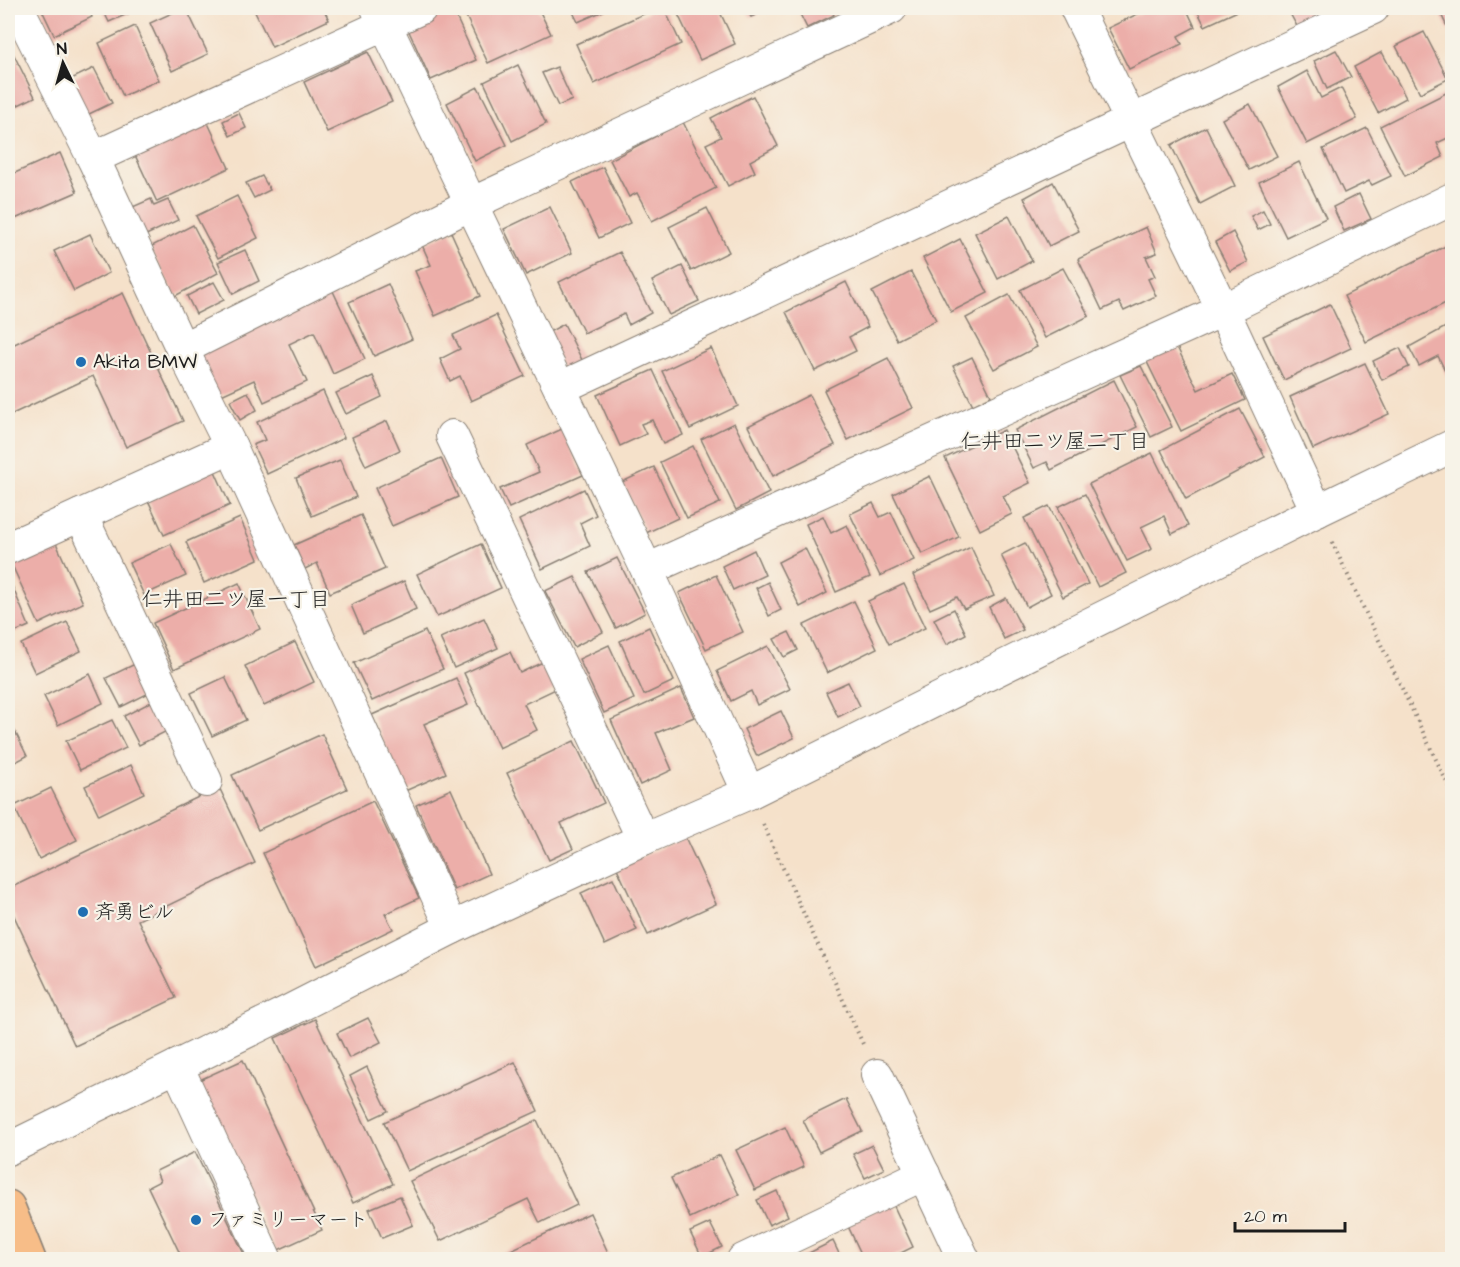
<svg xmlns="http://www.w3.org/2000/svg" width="1460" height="1267" viewBox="0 0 1460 1267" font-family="'Architects Daughter','Klee One',sans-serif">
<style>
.building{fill:#ecaea9}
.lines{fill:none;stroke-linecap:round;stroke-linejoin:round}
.street-casing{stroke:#887e73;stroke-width:34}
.highway-casing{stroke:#887e73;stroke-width:36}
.path{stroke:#887e73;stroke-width:4;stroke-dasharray:1.5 4.5;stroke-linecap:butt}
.street{stroke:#fff;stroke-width:32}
.highway{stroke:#f7bd88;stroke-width:33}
.poi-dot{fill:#1f6fb2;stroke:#f7f3e8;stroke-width:2}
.labels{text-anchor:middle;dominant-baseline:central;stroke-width:4.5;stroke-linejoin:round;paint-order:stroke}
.poi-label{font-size:20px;fill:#1c1c1c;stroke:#f7f3e8;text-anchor:start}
.neighbourhood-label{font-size:21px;fill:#1c1c1c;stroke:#f7f3e8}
</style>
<rect width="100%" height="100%" fill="#f7f3e8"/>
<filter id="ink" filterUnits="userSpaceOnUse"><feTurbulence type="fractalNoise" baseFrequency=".0167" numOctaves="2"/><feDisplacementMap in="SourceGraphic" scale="12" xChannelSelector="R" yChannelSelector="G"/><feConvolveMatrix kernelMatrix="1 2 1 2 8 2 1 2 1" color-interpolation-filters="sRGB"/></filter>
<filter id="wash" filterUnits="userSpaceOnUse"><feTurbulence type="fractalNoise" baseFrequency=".008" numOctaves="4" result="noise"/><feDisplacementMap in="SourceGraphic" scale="24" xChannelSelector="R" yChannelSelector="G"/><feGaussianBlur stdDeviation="1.35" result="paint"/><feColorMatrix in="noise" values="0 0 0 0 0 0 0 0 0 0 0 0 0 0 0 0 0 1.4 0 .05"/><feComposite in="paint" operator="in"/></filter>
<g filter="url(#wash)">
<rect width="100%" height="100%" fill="#f5e1ca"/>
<g id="blocks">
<!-- building -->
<g class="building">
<path d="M41,8H88L92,17L54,35Z"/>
<path d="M102,8H141L109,22Z"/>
<path d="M183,8H186L208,54L172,71L150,23Z"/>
<path d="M253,8H323L329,20L272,47Z"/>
<path d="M452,8L476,60L431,80L407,27Z"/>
<path d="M474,8H509L510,10L515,8H538L551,34L488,63L464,12Z"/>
<path d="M571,8H610L578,22Z"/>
<path d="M657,8H664L681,44L594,84L576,44Z"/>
<path d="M675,8H718L735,44L700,60Z"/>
<path d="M746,8H772L751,17Z"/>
<path d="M797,8H830L834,15L807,28Z"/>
<path d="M1150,8H1186L1195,27L1178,36L1182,44L1129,69L1108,28Z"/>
<path d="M1196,8H1244L1205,26Z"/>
<path d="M1287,8H1320L1324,15L1298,28Z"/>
<path d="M1449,8H1452V37L1440,12Z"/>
<path d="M135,26L159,80L123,96L99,43Z"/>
<path d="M1424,32L1448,79L1420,93L1396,46Z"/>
<path d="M1336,50L1351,77L1327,89L1314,61Z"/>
<path d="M368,52L392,102L327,132L304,82Z"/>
<path d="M1382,52L1406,98L1378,113L1354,67Z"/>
<path d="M14,55L35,97L8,110V58Z"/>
<path d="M518,65L546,124L512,141L484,82Z"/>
<path d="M557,67L572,100L558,106L542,73Z"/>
<path d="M94,68L112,103L87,115L69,80Z"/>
<path d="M1307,71L1321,98L1341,88L1357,119L1307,144L1278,87Z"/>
<path d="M478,87L507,145L475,161L447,103Z"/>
<path d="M1452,90V136L1437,143L1443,157L1405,176L1380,126Z"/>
<path d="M753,96L778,146L750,161L755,172L728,186L706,144L721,137L711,118Z"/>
<path d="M1250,104L1277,156L1249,170L1222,119Z"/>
<path d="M239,113L246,128L230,136L223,121Z"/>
<path d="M207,121L229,168L157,202L135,155Z"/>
<path d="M683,122L716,188L652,221L637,193L629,197L610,160Z"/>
<path d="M1206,127L1235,186L1200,204L1171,145Z"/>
<path d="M1367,128L1391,176L1372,185L1369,181L1344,193L1323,149Z"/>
<path d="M60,153L77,192L8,222V176Z"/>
<path d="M1299,162L1326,218L1286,237L1259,182Z"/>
<path d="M603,167L630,223L599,238L572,182Z"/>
<path d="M262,176L270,190L254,198L246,183Z"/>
<path d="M1053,182L1079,231L1049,246L1024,198Z"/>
<path d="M1359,194L1371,219L1344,231L1333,207Z"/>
<path d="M237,196L258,238L218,258L196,216Z"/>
<path d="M151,199L154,206L168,200L178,220L142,237L128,209Z"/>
<path d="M550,207L572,253L526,275L504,229Z"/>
<path d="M707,208L729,252L691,271L669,227Z"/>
<path d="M1263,210L1270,224L1258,230L1251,216Z"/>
<path d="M1009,216L1032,261L998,279L975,233Z"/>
<path d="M193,225L218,273L175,296L150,247Z"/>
<path d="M1146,227L1157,253L1146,257L1155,276L1148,279L1156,296L1124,311L1119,302L1102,310L1078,259Z"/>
<path d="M451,232L480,296L435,316L415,271L431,265L422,245Z"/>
<path d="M1233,232L1248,262L1230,271L1215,242Z"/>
<path d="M90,234L109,273L74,291L54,251Z"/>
<path d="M960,239L988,293L951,312L923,258Z"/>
<path d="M1452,243V300L1366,342L1344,296Z"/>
<path d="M245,250L259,281L233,294L218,262Z"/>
<path d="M620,252L651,313L629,325L624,314L584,333L559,282Z"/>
<path d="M682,266L699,301L669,315L652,281Z"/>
<path d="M1063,268L1089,316L1045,338L1020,290Z"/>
<path d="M911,272L936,320L897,340L872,292Z"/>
<path d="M214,282L224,300L196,314L187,296Z"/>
<path d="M846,282L868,327L849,337L856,351L815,371L786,312Z"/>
<path d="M388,284L412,339L374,356L349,302Z"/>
<path d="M332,289L365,359L333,374L314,332L289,344L307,382L264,402L254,380L217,397L196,353Z"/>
<path d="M123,293L183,421L126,447L93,376L8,416V347Z"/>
<path d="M1009,295L1037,347L994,369L966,318Z"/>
<path d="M1330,304L1351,348L1284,380L1263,336Z"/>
<path d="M496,315L525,376L471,401L460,376L450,381L440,359L460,349L453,335Z"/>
<path d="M564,324L582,360L563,370L545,334Z"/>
<path d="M1451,324L1452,327V385L1438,356L1419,366L1409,347Z"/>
<path d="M1176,345L1198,390L1232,374L1245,400L1181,431L1146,360Z"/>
<path d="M711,348L738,406L690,429L662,371Z"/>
<path d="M1400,348L1409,367L1382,380L1373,361Z"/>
<path d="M972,357L991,396L973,405L953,366Z"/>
<path d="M888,358L913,408L848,440L824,390Z"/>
<path d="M1365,363L1389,414L1313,449L1290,397Z"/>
<path d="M1141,366L1172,427L1151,437L1120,375Z"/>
<path d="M653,370L683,435L663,444L652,420L641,424L646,434L620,446L597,395Z"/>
<path d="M373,376L382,397L346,414L336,393Z"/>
<path d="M1114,380L1137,427L1051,470L1047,462L1034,468L1015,430Z"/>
<path d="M323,391L344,438L267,474L253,445L265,440L257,422Z"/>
<path d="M248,392L257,410L240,420L230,401Z"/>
<path d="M809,395L835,445L773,476L748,426Z"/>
<path d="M1240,409L1265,457L1186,499L1161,450Z"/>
<path d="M387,421L400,450L366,466L352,437Z"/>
<path d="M734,423L769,493L736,510L701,439Z"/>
<path d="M562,429L583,475L509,508L500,489L539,472L527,445Z"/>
<path d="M1004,430L1030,483L1003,496L1012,514L980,530L945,458Z"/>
<path d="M693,446L720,503L687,518L660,462Z"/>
<path d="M1152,453L1188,526L1172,534L1164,516L1141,527L1152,549L1127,561L1089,484Z"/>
<path d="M441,458L458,497L392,526L375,488Z"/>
<path d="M340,460L356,497L312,516L296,478Z"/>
<path d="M654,467L678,518L646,533L622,482Z"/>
<path d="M214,469L230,505L164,535L148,500Z"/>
<path d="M930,476L959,537L922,554L893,494Z"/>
<path d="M584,489L596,515L580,523L590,546L542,569L519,520Z"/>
<path d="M1085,494L1126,573L1098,587L1058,507Z"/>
<path d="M873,503L880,517L891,512L914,560L880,576L850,514Z"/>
<path d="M1049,506L1088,584L1063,597L1024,518Z"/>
<path d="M361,515L385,569L330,593L317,563L305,569L294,545Z"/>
<path d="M823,516L831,533L847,525L870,577L836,592L806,524Z"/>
<path d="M240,518L258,559L204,583L186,542Z"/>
<path d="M56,543L83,603L39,624L11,563Z"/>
<path d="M1025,543L1051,594L1027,607L1001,555Z"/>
<path d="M171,544L186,576L144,595L129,563Z"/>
<path d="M481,544L501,588L437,617L417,574Z"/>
<path d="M971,547L994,596L964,609L957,597L930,609L913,575Z"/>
<path d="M805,548L827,593L800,607L778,562Z"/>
<path d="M754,550L765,575L733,590L722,566Z"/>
<path d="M617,558L645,613L616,628L588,572Z"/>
<path d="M716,575L743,632L706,649L679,593Z"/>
<path d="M8,576L29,626L8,635Z"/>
<path d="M575,577L603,632L574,647L545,591Z"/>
<path d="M404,581L416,609L363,633L351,605Z"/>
<path d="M768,582L781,610L769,616L756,588Z"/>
<path d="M239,583L260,629L174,669L153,623Z"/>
<path d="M904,584L925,628L889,644L868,601Z"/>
<path d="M1006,598L1023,630L1004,639L989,607Z"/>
<path d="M854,601L877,648L827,673L804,625Z"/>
<path d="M954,609L966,634L947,644L934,619Z"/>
<path d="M484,618L498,648L454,668L440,638Z"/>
<path d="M67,622L81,651L35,673L21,644Z"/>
<path d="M649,627L674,681L644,695L620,641Z"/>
<path d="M425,631L443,669L372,701L354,663Z"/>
<path d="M789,632L798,650L784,657L774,639Z"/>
<path d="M295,642L314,682L264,706L245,666Z"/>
<path d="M609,645L634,699L604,713L579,659Z"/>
<path d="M768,646L790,689L757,705L751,691L731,701L717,671Z"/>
<path d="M510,652L520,673L547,660L560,687L524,704L537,730L499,748L464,673Z"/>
<path d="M135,664L149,693L121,707L106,678Z"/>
<path d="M90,674L103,703L58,725L44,696Z"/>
<path d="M225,677L246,720L212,736L191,693Z"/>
<path d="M456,678L468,705L424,724L446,773L405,791L372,715Z"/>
<path d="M848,682L860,706L838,717L826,692Z"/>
<path d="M681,688L694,717L656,733L672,770L640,785L611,720Z"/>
<path d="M153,701L167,731L139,745L124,716Z"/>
<path d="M781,711L794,738L757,756L744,729Z"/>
<path d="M8,717L27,756L8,766Z"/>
<path d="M112,720L126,748L80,770L66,741Z"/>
<path d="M322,734L347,789L258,830L232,775Z"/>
<path d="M574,741L604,803L561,823L573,849L549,860L507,773Z"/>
<path d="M131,765L144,793L99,815L85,786Z"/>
<path d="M219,787L255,863L138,920L176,998L75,1046L8,903V889Z"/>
<path d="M51,788L77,840L39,859L14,806Z"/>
<path d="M451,789L489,874L454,890L416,805Z"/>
<path d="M373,801L419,898L385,914L393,929L316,966L263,853Z"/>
<path d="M685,837L716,904L648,935L617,868Z"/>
<path d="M613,878L637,930L605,945L581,893Z"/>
<path d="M368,1018L381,1042L349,1058L337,1033Z"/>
<path d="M315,1019L393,1184L353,1203L275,1038Z"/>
<path d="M243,1060L322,1230L276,1251L197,1081Z"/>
<path d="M515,1062L538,1111L407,1171L384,1122Z"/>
<path d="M367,1067L388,1111L371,1119L350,1076Z"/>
<path d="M846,1099L862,1131L819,1152L803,1120Z"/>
<path d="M537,1120L577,1205L540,1223L528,1199L440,1241L410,1181Z"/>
<path d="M785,1127L804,1167L755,1190L736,1150Z"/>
<path d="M872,1145L884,1169L865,1178L853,1154Z"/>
<path d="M195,1152L244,1254L232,1260H183L148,1187L160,1181L156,1171Z"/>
<path d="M720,1155L739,1195L690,1218L671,1178Z"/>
<path d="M777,1191L788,1216L769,1225L757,1200Z"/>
<path d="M400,1196L413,1225L382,1238L369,1209Z"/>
<path d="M892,1202L913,1247L887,1260H864L847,1224Z"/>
<path d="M590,1213L610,1257L604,1260H497L496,1257Z"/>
<path d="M710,1223L722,1247L702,1257L690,1232Z"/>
<path d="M833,1241L842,1260H795Z"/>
</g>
</g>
</g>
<g filter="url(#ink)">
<use href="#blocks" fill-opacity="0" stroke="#887e73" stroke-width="1.5"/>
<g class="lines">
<defs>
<g id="street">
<path d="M18,8L93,158L182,349L231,447L452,928"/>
<path d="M377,8L647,570L749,793"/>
<path d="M1076,8L1223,310L1317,511"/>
<path d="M93,158L421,8"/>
<path d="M182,349L471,204L891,8"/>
<path d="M560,388L1373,8"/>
<path d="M452,436L643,839"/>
<path d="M81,515L206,781"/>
<path d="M8,548L231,447"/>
<path d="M647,570L1223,310L1452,199"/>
<path d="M177,1066L266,1260"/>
<path d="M877,1075L964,1260"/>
<path d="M8,1149L287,1012L452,928L643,839L749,793L1317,511L1452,446"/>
<path d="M743,1260L924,1174"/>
</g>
<path id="highway" d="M8,1207L29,1260"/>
</defs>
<!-- street casing -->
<use href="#street" class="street-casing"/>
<!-- highway casing -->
<use href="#highway" class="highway-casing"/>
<!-- path -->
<g class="path">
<path d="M1332,542L1452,793"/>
<path d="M763,824L863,1044"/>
</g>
<!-- street -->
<use href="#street" class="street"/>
<!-- highway -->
<use href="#highway" class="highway"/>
</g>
</g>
<!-- markers -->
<g class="poi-dot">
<circle cx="81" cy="362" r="6"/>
<circle cx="83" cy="912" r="6"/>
<circle cx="196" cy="1220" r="6"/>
</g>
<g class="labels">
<!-- poi labels -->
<g class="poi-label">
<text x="93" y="362">Akita BMW</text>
<text x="95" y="912">斉勇ビル</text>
<text x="208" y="1220">ファミリーマート</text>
</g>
<!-- neighbourhood labels -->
<g class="neighbourhood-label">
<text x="1055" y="441">仁井田二ツ屋二丁目</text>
<text x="236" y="599">仁井田二ツ屋一丁目</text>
</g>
</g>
<!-- margin -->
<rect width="1460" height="1267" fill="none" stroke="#f7f3e8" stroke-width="30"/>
<!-- north arrow -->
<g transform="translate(63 63) rotate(355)" stroke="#f7f3e8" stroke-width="4.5" paint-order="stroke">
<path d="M0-4.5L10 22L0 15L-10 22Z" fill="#1c1c1c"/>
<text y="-9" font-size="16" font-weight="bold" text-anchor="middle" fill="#1c1c1c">N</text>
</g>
<!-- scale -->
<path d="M1235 1222v9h110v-9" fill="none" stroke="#1c1c1c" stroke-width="3"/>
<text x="1244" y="1222" font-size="18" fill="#1c1c1c" stroke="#f7f3e8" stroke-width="4.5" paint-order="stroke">20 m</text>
</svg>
